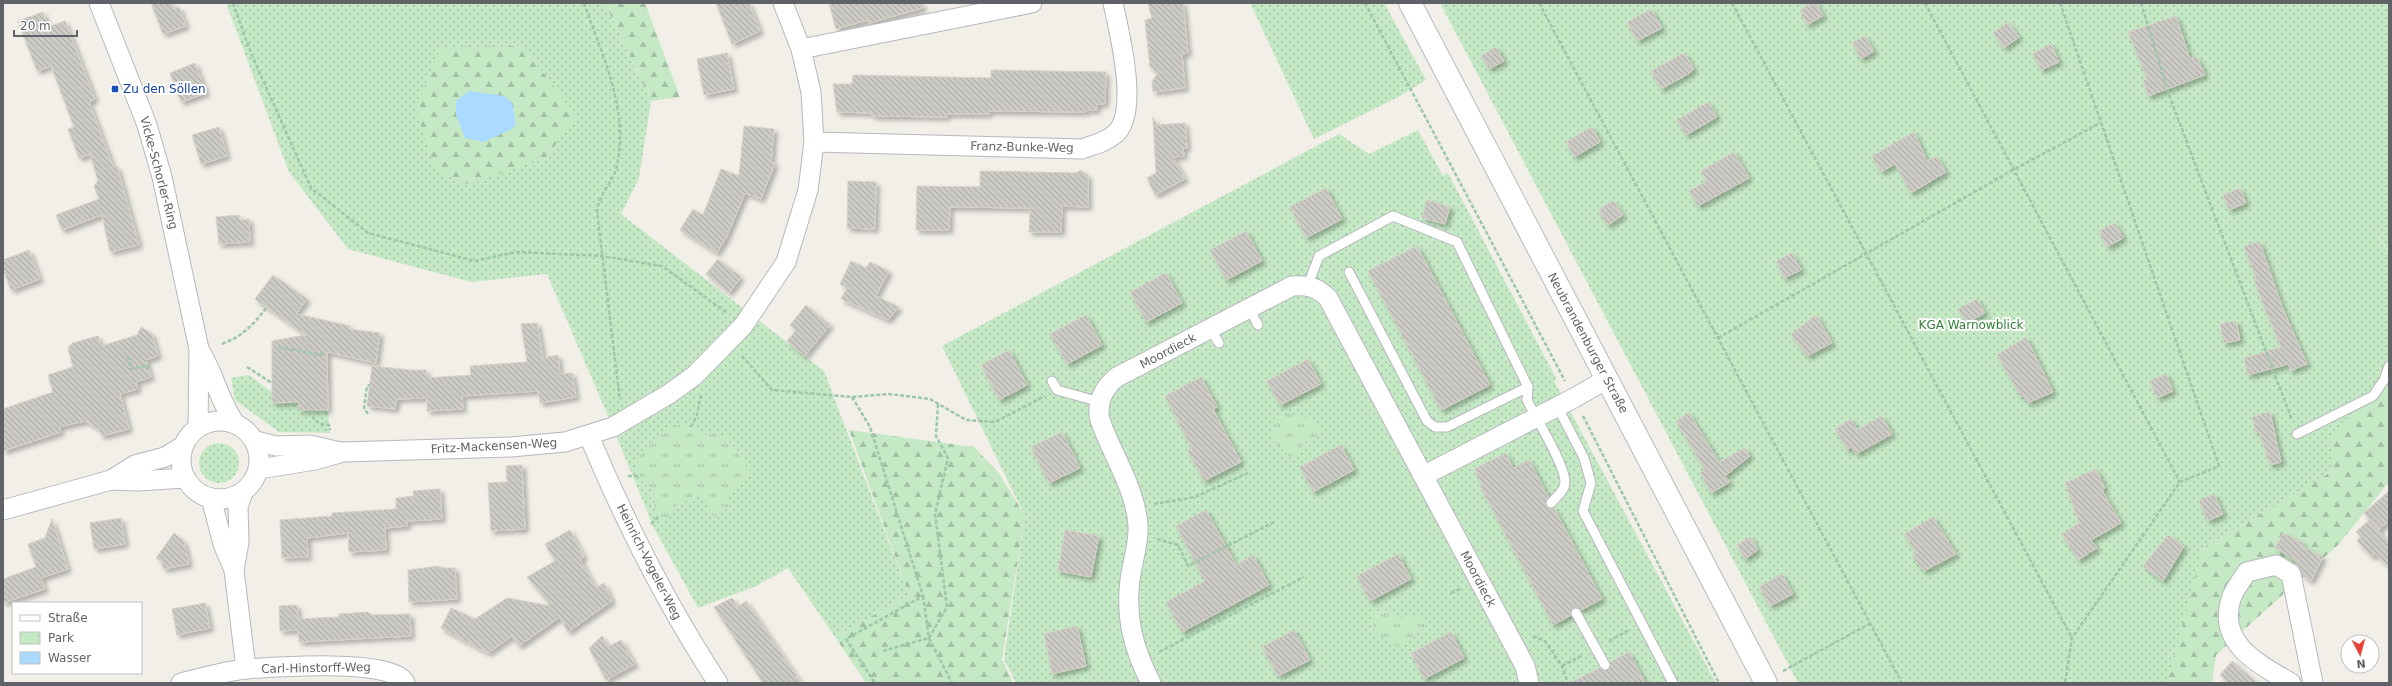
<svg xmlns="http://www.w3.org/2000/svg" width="2392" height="686" viewBox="0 0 2392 686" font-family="'DejaVu Sans',sans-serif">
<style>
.grass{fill:url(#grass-dots)}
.forest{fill:url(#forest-firs)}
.park{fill:url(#park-tufts)}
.water{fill:#aadaff}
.building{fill:url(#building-back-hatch);stroke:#d6d1c6;filter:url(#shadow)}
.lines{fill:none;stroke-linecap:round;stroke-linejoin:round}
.service-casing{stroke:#b5b8bc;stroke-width:11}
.minor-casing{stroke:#b5b8bc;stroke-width:21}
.secondary-casing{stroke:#b6babf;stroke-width:24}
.path{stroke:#9cc7a9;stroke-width:2.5;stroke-dasharray:4 2;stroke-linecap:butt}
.service{stroke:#fff;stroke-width:9}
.minor{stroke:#fff;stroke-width:19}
.secondary{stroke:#fff;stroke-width:22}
.transit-dot{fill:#1a4fb4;stroke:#fff;stroke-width:1.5}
.labels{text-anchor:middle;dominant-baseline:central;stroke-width:4;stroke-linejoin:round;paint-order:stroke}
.transit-label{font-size:12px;fill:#164399;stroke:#fff;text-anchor:start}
.street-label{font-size:12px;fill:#5f6368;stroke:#fff}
.park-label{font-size:12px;fill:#348238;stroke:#fff}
</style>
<defs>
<pattern id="grass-dots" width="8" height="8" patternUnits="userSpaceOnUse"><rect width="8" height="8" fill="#c5e8c5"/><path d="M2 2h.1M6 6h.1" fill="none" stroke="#a3c0a4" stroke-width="1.8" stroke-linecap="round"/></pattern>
<pattern id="forest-firs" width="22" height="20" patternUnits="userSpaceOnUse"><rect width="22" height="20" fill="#c5e8c5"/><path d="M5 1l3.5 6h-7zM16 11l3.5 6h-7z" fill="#a3c0a4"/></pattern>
<pattern id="park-tufts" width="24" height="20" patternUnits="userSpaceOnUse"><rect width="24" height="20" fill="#c5e8c5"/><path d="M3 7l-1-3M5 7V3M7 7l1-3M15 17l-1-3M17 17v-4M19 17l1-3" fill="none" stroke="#a3c0a4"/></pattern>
<pattern id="building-back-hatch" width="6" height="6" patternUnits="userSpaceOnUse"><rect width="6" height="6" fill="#cccac5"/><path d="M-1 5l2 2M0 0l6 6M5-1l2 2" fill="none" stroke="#a9a8a4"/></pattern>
<filter id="shadow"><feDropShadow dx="3.5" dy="3.5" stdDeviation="2" flood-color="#0004"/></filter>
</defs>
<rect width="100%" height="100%" fill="#f1efe8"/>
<!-- grass -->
<g class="grass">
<path d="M226,3H605L651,101L639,178L621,214L824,371L909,595L835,637L788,568L756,586L698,608L654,528L603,404L547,274L471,282L348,249L289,172Z"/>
<path d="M1250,3H1384L1426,80L1400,96L1314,139Z"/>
<path d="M1440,3H2389V252L2374,229L2389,254V438L2203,548L2179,683H1798Z"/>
<path d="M1418,130L1443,176L1448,173L1557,380L1554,381L1716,683H1016L1004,659L1025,516L942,346L1339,134L1369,154Z"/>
<path d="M249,375L272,392V403L299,402V410H328L330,433L279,432L235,400L231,378Z"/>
<circle cx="219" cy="463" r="20"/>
</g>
<!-- forest -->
<g class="forest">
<path d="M605,3H645L680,97L651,101Z"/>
<path d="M523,46L576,116L545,159L462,185L434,167L416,107L441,47Z"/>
<path d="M2389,368V482L2338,545L2216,655L2212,683H2167L2203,548L2333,471L2330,441L2384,380Z"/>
<path d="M849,430L974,447L999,473L1025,516L1002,659L1013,683H866L835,637L909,595Z"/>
</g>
<!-- park -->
<g class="park">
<path d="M1289,413L1316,421L1319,429L1317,436L1305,442L1301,450L1291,458L1273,441C1271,424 1273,419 1289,413Z"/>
<path d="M681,424L695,429L701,434L725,435L753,474L725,497L729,507L714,517L700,496L678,503L662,525L655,508L653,491L644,484L635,469C643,443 657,434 681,424Z"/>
<path d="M1385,610L1399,619C1409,617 1418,613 1426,622L1424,629L1397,647L1375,633L1371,616L1375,612Z"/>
</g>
<!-- water -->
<path class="water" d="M469,91L504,96L512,102L516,124L510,130L483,142L465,138L456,115V101Z"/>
<!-- building -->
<g class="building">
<path d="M151,3H172L174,9L179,7L186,26L163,34Z"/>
<path d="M716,3H749L760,31L732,44Z"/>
<path d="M829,3H922L923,8L869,23L868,20L836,29Z"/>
<path d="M1148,3H1183L1188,53L1182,54L1185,88L1153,92L1152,81L1158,73L1150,67L1145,20L1152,18Z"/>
<path d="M1813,3H1816L1823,16L1807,25L1800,10Z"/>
<path d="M1651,9L1662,28L1637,41L1627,22Z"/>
<path d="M43,12L48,27L65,21L95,99L89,102L113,167L117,166L139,245L110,252L102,215L62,230L56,215L99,199L94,186L98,181L90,154L79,158L68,129L74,127L51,66L37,71L18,21Z"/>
<path d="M2176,16L2190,59L2197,57L2205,75L2148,96L2143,80L2147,79L2128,32Z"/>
<path d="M2008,22L2019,37L2004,48L1993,33Z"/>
<path d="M1865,36L1874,51L1861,59L1852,43Z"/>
<path d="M2051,44L2059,62L2041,70L2033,53Z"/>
<path d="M1496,47L1504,61L1489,69L1481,56Z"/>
<path d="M727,53L734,89L704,95L697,59Z"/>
<path d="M1684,53L1694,69L1690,73L1661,89L1651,71Z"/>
<path d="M195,63L206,93L181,102L170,73Z"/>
<path d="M991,70L1106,72L1105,104H1097V110H1086V112L989,111V114H947V117L872,116V113L837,112L833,84H852L853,75L991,78Z"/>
<path d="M1708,102L1717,117L1686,135L1677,120Z"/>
<path d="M1153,117L1157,125L1185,123L1187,148H1183L1184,156L1173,157L1185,179L1155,195L1147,178L1156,173Z"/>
<path d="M744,126L774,129L771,163H775L761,199L745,193L727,236L717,253L680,230L693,209L703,215L721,169L739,176Z"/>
<path d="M219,127L227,156L201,164L192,135Z"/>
<path d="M1592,127L1600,142L1574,157L1566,142Z"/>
<path d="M1914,132L1927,161L1936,156L1946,172L1911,193L1895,164L1881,172L1872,156Z"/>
<path d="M1734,152L1749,178L1698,206L1689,191L1707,181L1701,171Z"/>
<path d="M1081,170L1088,176V207L1062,206L1061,232H1029L1030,208L950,207L949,230H916L917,186L980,187V171L1076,173Z"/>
<path d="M848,181L876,182L875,229L847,228Z"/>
<path d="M1326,188L1342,219L1306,238L1290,207Z"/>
<path d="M2240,188L2246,203L2229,210L2223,195Z"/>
<path d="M1427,200L1450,207L1445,224L1422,218Z"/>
<path d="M1613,201L1623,215L1608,225L1598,210Z"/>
<path d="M239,215L240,220L249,219L250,242L219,244L216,217Z"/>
<path d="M2115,223L2123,238L2107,247L2099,231Z"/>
<path d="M1246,231L1262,261L1226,280L1210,250Z"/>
<path d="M2253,243H2260L2283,309L2307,364L2290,371L2289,364L2248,375L2244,358L2281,347L2263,304L2254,279L2256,278L2244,247Z"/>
<path d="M1417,246L1490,385L1441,410L1368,271Z"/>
<path d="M29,250L40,279L11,290L3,269V260Z"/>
<path d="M1792,253L1801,270L1784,278L1776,261Z"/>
<path d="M718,259L741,277L729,293L706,274Z"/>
<path d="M851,261L866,268L870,262L889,271L876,296L899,307L888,320L841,299L847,288L840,284Z"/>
<path d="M1166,273L1182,303L1146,322L1130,292Z"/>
<path d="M273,275L307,299L296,314L350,326L349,329L380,333L376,363L327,352L328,410H299V402L272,403V341L306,335L255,299Z"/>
<path d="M1977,299L1985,313L1966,323L1958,309Z"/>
<path d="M806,305L830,325L805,356L787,341L796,330L790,325Z"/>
<path d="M1086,315L1102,345L1067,364L1050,334Z"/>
<path d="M1816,315L1832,343L1807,356L1791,334Z"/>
<path d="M2236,321L2240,340L2224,343L2220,324Z"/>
<path d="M537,323L543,358L558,355L560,374L572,373L576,397L540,403L538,391L462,396L463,409L427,411V398L397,399L395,409L367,406L372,366L410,370H426L427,378L471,375L470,366L527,362L521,324Z"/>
<path d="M141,327L152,334L158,356L146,360L151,377L136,382L138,389L120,394L129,429L101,436L99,429L85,421L59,427L61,432L3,451V409L53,392L48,375L73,367L68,348L72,343L98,336L101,346L137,335Z"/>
<path d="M2026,337L2053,392L2028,403L2024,396L2021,397L1997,355Z"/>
<path d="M1009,350L1027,385L999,400L981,365Z"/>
<path d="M1308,359L1321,384L1280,405L1267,381Z"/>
<path d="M2166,374L2173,391L2157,398L2150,381Z"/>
<path d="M1201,377L1217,407L1213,409L1241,462L1204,481L1188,451L1192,449L1165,396Z"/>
<path d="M2270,412L2281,462L2270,465L2259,432L2256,433L2252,417Z"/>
<path d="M1689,413L1719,462L1745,448L1750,456L1725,476L1730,482L1711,493L1700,473L1705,470L1676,421Z"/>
<path d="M1882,416L1892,434L1856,454L1852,447L1847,450L1835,429L1851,419L1857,430Z"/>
<path d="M1062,432L1080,468L1049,483L1031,447Z"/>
<path d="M1341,445L1354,470L1313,492L1300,467Z"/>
<path d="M1506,453L1513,468L1529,460L1548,497L1545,505L1549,509L1554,508L1602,599L1581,610L1573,608L1571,610V615L1553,625L1480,486L1482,485L1474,469Z"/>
<path d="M522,465L525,529L491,531L488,483L507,482L506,466Z"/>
<path d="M2096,469L2105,488L2102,490L2121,523L2091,540L2097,548L2078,560L2062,534L2079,523L2065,483Z"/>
<path d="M440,489L442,519L407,521V526L385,528L386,550L349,552L348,533L307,538L308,557L282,558L280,520L332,516V513L396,509V498L414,496L413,491Z"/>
<path d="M2389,491V521L2378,530L2364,513Z"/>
<path d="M2214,494L2223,514L2208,521L2199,501Z"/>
<path d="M1206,510L1236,565L1253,555L1269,585L1182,632L1166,602L1205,581L1176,526Z"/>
<path d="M1933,517L1956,554L1924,571L1912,556L1917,553L1904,534Z"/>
<path d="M121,518L125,544L94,549L90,523Z"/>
<path d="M52,519L68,569L41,578L45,589L3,603V579L36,567L28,544L45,538Z"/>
<path d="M2369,520L2389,542V567L2375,554L2372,557L2357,541L2361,537L2356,532Z"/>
<path d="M570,530L584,557L580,559L596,588L604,583L612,601L568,632L560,617L519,646L512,636L488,653L441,628L451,608L475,619L507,598L551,606L527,577L555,561L545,544Z"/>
<path d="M1065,530L1099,536L1091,577L1058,571Z"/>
<path d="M174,533L184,542L189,564L163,569L162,562L156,558Z"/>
<path d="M2283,533L2303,543L2302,546L2323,557L2311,581L2303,576L2296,564L2298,562L2275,548Z"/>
<path d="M2168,535L2184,546L2163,581L2143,566Z"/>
<path d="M1750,537L1758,550L1745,559L1737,545Z"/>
<path d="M1398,554L1411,579L1370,601L1357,576Z"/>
<path d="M439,566L442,568H455L457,599L409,602L408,570Z"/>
<path d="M1782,574L1793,594L1770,606L1759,587Z"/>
<path d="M732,598L738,607L746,601L801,683H763L714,607Z"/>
<path d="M205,603L210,628L177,635L172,609Z"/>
<path d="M297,605L298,619L339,617V614L367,612L371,615L410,614L411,636L299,642L298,630L280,631L279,606Z"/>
<path d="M1077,626L1086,666L1052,674L1044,634Z"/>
<path d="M1294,630L1310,660L1278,676L1262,647Z"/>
<path d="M1451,632L1464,658L1424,679L1411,653Z"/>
<path d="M602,636L608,647L621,640L635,664L606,680L589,648Z"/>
<path d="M1629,652L1645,683H1570L1600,668L1608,670L1610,668V662Z"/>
<path d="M2232,661L2257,683H2229L2220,675Z"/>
</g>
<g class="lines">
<defs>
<g id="service">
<path d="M1349,272L1427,421L1435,427H1447L1528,387"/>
<path d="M1308,285L1319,256L1393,216L1457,242L1528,387L1527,400C1536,418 1565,465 1565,482C1565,491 1556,497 1551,503"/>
<path d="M1249,308L1258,325"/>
<path d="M1210,329L1219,343"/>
<path d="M1052,381L1057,390L1100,402"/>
<path d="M1557,406L1584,458L1591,483L1583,511L1673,683"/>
<path d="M2297,434L2373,396L2384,380L2389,366"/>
<path d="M1576,613L1605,665"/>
</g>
<g id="minor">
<path d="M99,3L147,125L162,177L199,349L198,427"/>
<path d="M801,49L1032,3"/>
<path d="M814,142L1082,149C1093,145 1106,142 1115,134C1140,113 1119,31 1113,3"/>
<path d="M199,349C214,373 218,398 234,422"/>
<circle cx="220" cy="460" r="39"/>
<path d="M589,436C625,522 667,605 718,683"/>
<path d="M256,441L276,446L310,445L340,452"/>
<path d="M259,469L315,460L343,452L511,447L565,442L613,427L669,394L694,376L743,326L786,262L808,190L814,142L811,92L801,49L783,3"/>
<path d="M1423,476L1574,398L1607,379"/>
<path d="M111,480L135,465L165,457L183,446"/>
<path d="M211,498L223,544L234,570L246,669"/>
<path d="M3,510L111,480L138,481L185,478"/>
<path d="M234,570L239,542L238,507L243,492"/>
<path d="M181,683C202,678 225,671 246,669C273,667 395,658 405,683"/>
<path d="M1151,683C1134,650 1125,618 1130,580C1132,563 1139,544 1138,526C1136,489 1112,455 1100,420C1096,403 1104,387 1117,377L1292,286C1308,285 1317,287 1328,298L1525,666L1529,683"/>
<path d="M2291,683C2259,664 2217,644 2231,599C2234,589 2242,580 2247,572L2276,565L2291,574L2313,683"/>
</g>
<path id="secondary" d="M1410,3L1766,683"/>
</defs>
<!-- service casing -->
<use href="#service" class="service-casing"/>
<!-- minor casing -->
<use href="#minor" class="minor-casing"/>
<!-- secondary casing -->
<use href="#secondary" class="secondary-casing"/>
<!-- path -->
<g class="path">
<path d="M233,3L251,53L311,188L368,233L475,261L516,252L602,256L662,266L727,313"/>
<path d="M584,3C602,56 629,108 617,165C614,182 599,192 597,212L620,400"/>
<path d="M1365,3L1565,381"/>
<path d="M1539,3L1902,683"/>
<path d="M1732,3L2072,638"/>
<path d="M1925,3L2180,482"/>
<path d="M2060,3L2219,466L2180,482L2072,638L2065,683"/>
<path d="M2141,3L2169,95L2292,420"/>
<path d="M1718,338L2013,170L2100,123"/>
<path d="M222,344C243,336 253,325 267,307"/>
<path d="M279,347L321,355L322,351"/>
<path d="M128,356L131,369L147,365L149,371"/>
<path d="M742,356L772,390L852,397L889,394L930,399L966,420L995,422L1045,396"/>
<path d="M247,367L272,383"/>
<path d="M852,397L870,427L923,596L846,639L875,683"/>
<path d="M311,410L314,420L321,424L329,425L330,430"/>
<path d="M368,414L364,408L367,386L370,385"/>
<path d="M1583,416L1719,683"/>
<path d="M691,427L697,415L701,395"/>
<path d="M628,476H639"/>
<path d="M1154,504L1195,497L1248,473"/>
<path d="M651,524L658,517"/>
<path d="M1157,539L1178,545L1188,566L1274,522"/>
<path d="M1451,593L1462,588"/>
<path d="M923,596L929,638"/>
<path d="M1533,636L1545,641L1562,666L1568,683"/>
<path d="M929,638L947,607L935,514L948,458L936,436L938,404"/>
<path d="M1609,641L1629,630"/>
<path d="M883,651L929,638L952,683"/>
<path d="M1159,652L1304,577"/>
<path d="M1562,666L1583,655"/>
<path d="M1783,671L1871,623"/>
</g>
<!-- service -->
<use href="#service" class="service"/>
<!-- minor -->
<use href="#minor" class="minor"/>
<!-- secondary -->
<use href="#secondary" class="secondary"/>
</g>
<!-- markers -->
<rect class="transit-dot" x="111" y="85" width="8" height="8" rx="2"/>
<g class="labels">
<!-- transit labels -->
<g class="transit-label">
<text x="123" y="89">Zu den Söllen</text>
</g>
<!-- street labels -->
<g class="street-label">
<text transform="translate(1022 147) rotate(1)">Franz-Bunke-Weg</text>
<text transform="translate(159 173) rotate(75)">Vicke-Schorler-Ring</text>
<text transform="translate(1588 343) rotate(62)">Neubrandenburger Straße</text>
<text transform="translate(1168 351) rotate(-28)">Moordieck</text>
<text transform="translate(494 446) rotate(-3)">Fritz-Mackensen-Weg</text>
<text transform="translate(649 562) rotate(63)">Heinrich-Vogeler-Weg</text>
<text transform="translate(1478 579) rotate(62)">Moordieck</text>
<text transform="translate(316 668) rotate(-1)">Carl-Hinstorff-Weg</text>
</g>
<!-- park labels -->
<g class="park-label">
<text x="1971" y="325">KGA Warnowblick</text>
</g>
</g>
<!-- border -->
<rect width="2392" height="686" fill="none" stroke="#5f6368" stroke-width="8"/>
<!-- legend -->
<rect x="12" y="602" width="130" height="72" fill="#ffffff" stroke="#bfc1c3"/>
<rect x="20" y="615" width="20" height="6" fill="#ffffff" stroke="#bfc1c3"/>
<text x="48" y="622" font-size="12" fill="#5f6368">Straße</text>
<rect x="20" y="632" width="20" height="12" fill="url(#park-tufts)" stroke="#bfc1c3"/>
<text x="48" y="642" font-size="12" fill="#5f6368">Park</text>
<rect x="20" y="652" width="20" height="12" fill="#aadaff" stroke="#bfc1c3"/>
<text x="48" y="662" font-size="12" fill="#5f6368">Wasser</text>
<!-- north arrow -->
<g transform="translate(2360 654) rotate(174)"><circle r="19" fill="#ffffff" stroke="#bfc1c3"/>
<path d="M0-3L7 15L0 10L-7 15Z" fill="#ea4335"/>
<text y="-6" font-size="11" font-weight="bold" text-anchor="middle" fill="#5f6368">N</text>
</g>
<!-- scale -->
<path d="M14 30v6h63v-6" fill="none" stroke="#5f6368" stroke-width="2"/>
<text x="20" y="30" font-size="12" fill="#5f6368" stroke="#ffffff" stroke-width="3" paint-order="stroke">20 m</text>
</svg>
